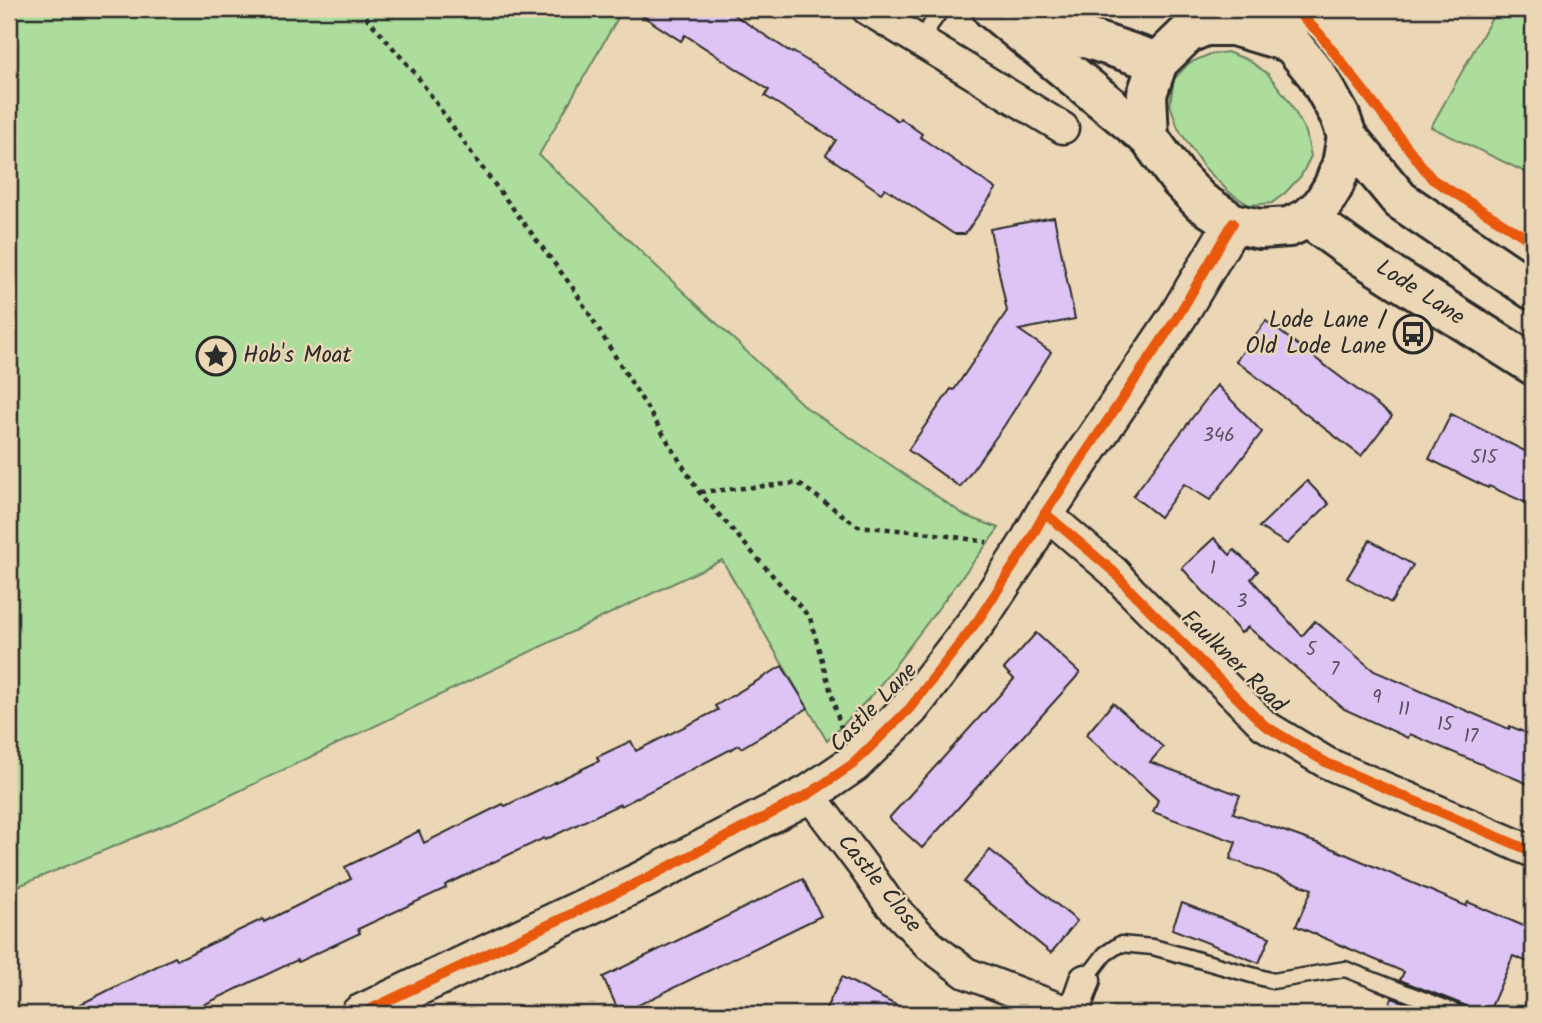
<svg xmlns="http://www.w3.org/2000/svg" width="1542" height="1023" viewBox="0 0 1542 1023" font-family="Kalam,sans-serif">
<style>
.green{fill:#acdd9d;stroke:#6c8464;stroke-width:2}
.building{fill:#ddc4f4;stroke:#2b2b2b;stroke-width:2}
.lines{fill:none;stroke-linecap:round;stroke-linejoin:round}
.service-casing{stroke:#2b2b2b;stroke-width:19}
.minor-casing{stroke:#2b2b2b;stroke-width:35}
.tertiary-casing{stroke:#2b2b2b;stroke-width:42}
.secondary-casing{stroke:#2b2b2b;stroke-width:44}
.path{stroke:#2b2b2b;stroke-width:4.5;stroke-dasharray:5 5;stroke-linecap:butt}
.service{stroke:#ebd6b5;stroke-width:14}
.minor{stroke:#ebd6b5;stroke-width:30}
.tertiary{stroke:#ebd6b5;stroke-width:37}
.secondary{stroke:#ebd6b5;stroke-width:38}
.cycleway-casing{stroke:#ebd6b5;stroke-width:15}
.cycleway{stroke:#e8590c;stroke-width:10}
.labels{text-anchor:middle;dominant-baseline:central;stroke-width:5;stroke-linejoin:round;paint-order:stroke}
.number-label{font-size:19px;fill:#58515d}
.street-label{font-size:23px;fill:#2b2b2b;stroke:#ebd6b5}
.poi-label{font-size:23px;fill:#2b2b2b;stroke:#ebd6b5;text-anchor:end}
</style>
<rect width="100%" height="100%" fill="#ebd6b5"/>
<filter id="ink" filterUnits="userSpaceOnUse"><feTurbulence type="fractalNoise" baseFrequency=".0143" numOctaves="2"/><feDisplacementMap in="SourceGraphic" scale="14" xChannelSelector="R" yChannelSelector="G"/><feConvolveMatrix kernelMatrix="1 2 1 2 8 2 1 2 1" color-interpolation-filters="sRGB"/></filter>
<g filter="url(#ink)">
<!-- green -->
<g class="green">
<path d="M9,9H623L539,155L804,406L966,516L999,528L874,693L827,741L722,560L189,815L9,890Z"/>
<path d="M1497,9H1533V167L1529,174L1431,127Z"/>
<path d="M1227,52L1248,60L1268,74L1289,101L1306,132L1311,156L1301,176L1285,193L1272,203L1249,205L1229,192L1203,166L1178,128L1170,104L1174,79L1189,63L1208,55Z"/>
</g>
<!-- building -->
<g class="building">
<path d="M632,9H725L792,53L793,52L845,84L898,121L900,118L922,134L920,137L996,189L965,234H954L885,188L881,193L826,155L836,140L765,96L769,90L685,35L681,41Z"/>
<path d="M1054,217L1075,319L1019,330L1051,352L1004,426L960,487L908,450L951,389L954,390L1007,311L990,229Z"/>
<path d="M1266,321L1392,416L1361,456L1236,361Z"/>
<path d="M1217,385L1262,432L1210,500L1184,484L1160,517L1133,496Z"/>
<path d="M1451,414L1533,455V506L1489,486L1488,488L1429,459Z"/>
<path d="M1307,481L1329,504L1287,544L1259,527Z"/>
<path d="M1214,538L1230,555L1234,550L1258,571L1251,579L1302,636L1315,621L1374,671L1509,729L1510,726L1533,736V786L1410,734L1408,738L1344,709L1248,627L1241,633L1182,568Z"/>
<path d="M1370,540L1413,565L1391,603L1347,578Z"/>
<path d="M1036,633L1080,673L922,848L889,818L1014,679L1004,669Z"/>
<path d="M782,666L808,708L741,748L739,745L621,806L620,804L545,840L544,838L445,885L446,888L358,929L360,933L298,962L297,960L199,1007L202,1014H61L175,957L177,960L263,919L264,922L351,879L345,867L419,831L424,843L503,804L505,806L599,761L597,757L631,741L636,751L718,710L715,706Z"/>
<path d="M1113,703L1163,747L1150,762L1240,795L1233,813L1331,848L1466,906L1468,902L1533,930V964L1513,956L1488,1014H1470L1469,1009L1464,1005L1400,980L1404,972L1296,926L1312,889L1230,859L1236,842L1153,812L1158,800L1086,735Z"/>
<path d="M990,850L1077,921L1051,953L964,882Z"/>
<path d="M803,879L821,916L620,1014L603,977Z"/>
<path d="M1182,903L1270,937L1259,963L1172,929Z"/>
<path d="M842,977L913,1014H823Z"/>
<path d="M1392,998L1435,1014H1385Z"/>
</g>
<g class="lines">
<defs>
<g id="service">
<path d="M919,41L942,9"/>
<path d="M1085,980L1105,954L1120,944L1153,947L1273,981L1345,969L1461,1014"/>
</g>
<g id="minor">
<path d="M867,9L1063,128"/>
<path d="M1045,513L1114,572L1130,590L1264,725L1327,763L1533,852"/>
<path d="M809,794L863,866L888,902L929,945L966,973L1073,1014"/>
<path d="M1073,1014L1085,980"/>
</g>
<g id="tertiary">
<path d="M1280,9L1291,43"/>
<path d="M360,1014L643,880L809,794L853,764L910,708L934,677L978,620L1026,547L1045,513L1178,316L1233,223"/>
</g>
<g id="secondary">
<path d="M992,9L1149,138"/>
<path d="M1007,12L1158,62"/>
<path d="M1205,26H1233L1291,43L1317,75L1340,116L1347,136L1342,164L1333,187L1322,205L1308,218L1289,227L1260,229L1233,223L1201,202L1179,179L1149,138L1147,94L1158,62L1187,34Z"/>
<path d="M1347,136L1400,200L1533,290"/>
<path d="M1308,218L1355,252L1533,365"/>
</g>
</defs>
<!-- service casing -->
<use href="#service" class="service-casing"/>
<!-- minor casing -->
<use href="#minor" class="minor-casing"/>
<!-- tertiary casing -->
<use href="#tertiary" class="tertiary-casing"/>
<!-- secondary casing -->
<use href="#secondary" class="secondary-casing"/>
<!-- path -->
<g class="path">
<path d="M359,9L415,73L477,161L573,288L699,492L810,618L841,728"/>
<path d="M700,492L798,483L858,526L930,533L987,542"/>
</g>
<!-- service -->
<use href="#service" class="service"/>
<!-- minor -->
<use href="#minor" class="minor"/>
<!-- tertiary -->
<use href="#tertiary" class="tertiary"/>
<!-- secondary -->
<use href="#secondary" class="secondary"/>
<defs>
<g id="cycleway">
<path d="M1294,9L1319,33L1432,179L1533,242"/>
<path d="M1045,513L1114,572L1130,590L1264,725L1327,763L1533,852"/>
<path d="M360,1014L643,880L809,794L853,764L910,708L934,677L978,620L1026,547L1045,513L1178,316L1233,223"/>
</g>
</defs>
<!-- cycleway casing -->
<use href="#cycleway" class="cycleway-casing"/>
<!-- cycleway -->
<use href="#cycleway" class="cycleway"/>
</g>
</g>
<!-- icons -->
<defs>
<symbol id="bus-ring" viewBox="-11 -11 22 22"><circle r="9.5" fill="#ebd6b5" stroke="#2b2b2b" stroke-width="1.5"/><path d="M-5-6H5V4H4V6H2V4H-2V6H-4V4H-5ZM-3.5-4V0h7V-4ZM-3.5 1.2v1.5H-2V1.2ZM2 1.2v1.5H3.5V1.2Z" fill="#2b2b2b"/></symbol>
<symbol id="sight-ring" viewBox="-11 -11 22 22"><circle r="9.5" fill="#ebd6b5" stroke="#2b2b2b" stroke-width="1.5"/><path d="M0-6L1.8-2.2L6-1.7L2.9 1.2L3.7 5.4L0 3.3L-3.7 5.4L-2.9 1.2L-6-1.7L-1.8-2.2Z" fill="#2b2b2b"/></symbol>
</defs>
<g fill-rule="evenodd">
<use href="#bus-ring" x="1391" y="312" width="44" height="44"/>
<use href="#sight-ring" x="194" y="334" width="44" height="44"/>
</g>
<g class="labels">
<!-- number labels -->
<g class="number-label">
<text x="1219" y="436">346</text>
<text x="1484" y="458">515</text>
<text x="1213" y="569">1</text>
<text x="1242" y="602">3</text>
<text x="1311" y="650">5</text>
<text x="1335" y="670">7</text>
<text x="1377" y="698">9</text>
<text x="1404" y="710">11</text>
<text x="1445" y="725">15</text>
<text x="1471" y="737">17</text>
</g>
<!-- street labels -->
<g class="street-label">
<text transform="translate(1420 293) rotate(33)">Lode Lane</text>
<text transform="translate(1233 662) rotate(44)">Faulkner Road</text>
<text transform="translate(874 708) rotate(-46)">Castle Lane</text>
<text transform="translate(879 884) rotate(51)">Castle Close</text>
</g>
<!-- poi labels -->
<g class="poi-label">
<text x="1386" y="321">Lode Lane /<tspan x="1386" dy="26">Old Lode Lane</tspan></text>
<text x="243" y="356" text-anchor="start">Hob's Moat</text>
</g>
</g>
<!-- margin -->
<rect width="1542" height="1023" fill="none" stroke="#ebd6b5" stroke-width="35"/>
<rect x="18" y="18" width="1507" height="988" fill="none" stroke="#2b2b2b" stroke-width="2.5" filter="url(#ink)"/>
</svg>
